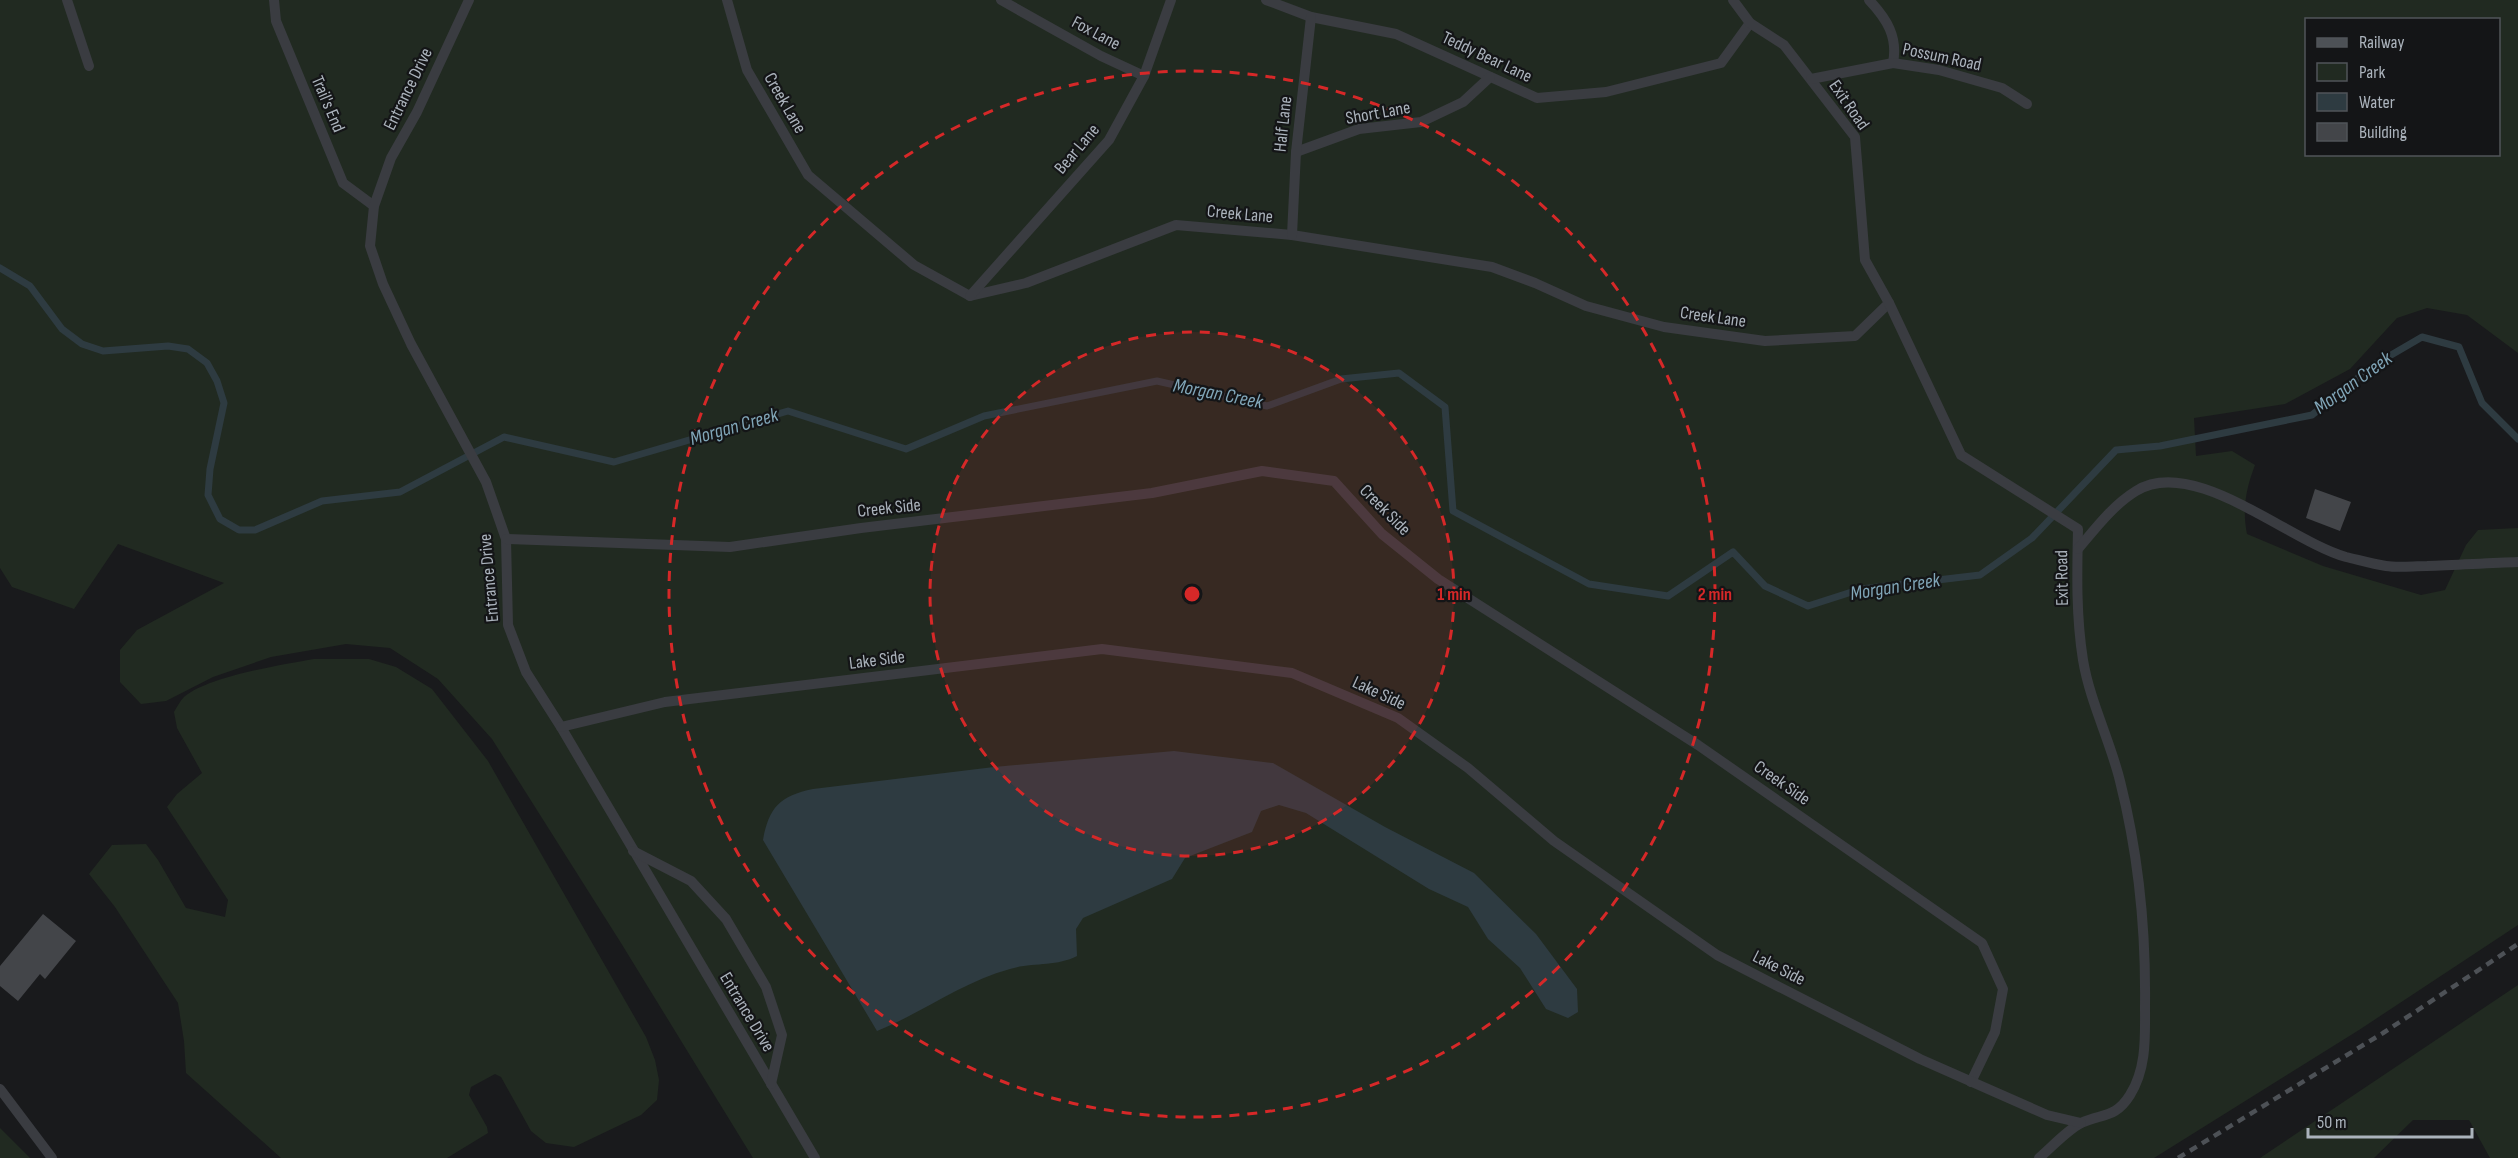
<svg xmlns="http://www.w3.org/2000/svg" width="2518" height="1158" viewBox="0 0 2518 1158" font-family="'Sofia Sans Condensed',sans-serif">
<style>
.green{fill:#212a21;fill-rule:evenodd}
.water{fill:#2e3b41}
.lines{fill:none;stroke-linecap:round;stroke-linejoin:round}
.stream{stroke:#2e3b41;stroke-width:7}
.building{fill:#434549}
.service{stroke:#3a3c41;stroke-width:10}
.rail{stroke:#4d5156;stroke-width:4.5;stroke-dasharray:8 6;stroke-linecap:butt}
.ring{fill:none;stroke:#d62828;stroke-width:3;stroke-dasharray:10 8}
.labels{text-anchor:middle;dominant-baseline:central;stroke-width:4.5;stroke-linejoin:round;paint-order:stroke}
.street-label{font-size:18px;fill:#abb3bc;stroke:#141517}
.water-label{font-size:20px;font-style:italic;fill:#81a6b8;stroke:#141517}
.centre{fill:#d62828;stroke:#141517;stroke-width:3}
.ring-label{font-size:18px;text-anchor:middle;font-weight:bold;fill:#d62828;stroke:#141517;stroke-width:4.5;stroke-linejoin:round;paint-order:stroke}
</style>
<rect width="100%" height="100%" fill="#191a1c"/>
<!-- green -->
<g class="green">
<path d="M0,0H2518V353L2467,315L2427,308L2397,318L2350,369L2285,404L2194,418L2196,456L2232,451L2255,465C2246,489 2242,509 2247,534L2323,566L2421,595L2445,590L2466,545L2478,530L2518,528V925L2359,1030L2154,1158H753L621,943L492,739L438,679L390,648L346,644L271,657L213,677L166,701L141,704L120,682V650L137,630L224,583L118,544L74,609L12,587L0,568ZM2306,20H2498V154H2306Z"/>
<path d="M314,659H369L396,667L432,689L488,761L646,1037L655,1060L659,1080L657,1100L641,1115L574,1147L546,1143L531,1131L501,1077L495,1074L471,1087L469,1095L487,1127L488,1133L447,1158H281L186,1073L184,1041L178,1003L115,907L89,874L112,845L146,844L158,860L186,908L225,917L228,900L167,807L177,794L202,773L177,728L174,712C177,707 180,701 184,697C209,676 281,665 314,659Z"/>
<path d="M2518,985V1158H2490L2469,1120H2413L2374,1158H2260Z"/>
<path d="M0,1128L30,1158H0Z"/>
</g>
<!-- water -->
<path class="water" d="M1174,751L1273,763L1385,827L1474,873L1536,934L1577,989L1578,1012L1568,1018L1546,1009L1520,968L1488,939L1468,907L1429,889L1306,813L1279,805L1261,811L1252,832L1185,858L1172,879L1083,918L1076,929L1077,956C1056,967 1032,962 1010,969C962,982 922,1013 877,1031L763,840C769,807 780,796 813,789L994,767Z"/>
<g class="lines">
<!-- stream -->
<path class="stream" d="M0,268L30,286L62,329L82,344L103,351L168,346L188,349L207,363L217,381L224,403L210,469L208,495L220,519L239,530H255L322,501L400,492L504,437L614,462L788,411L906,449L984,416L1157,381L1267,406L1341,379L1399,373L1445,407L1453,511L1589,584L1668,596L1733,552L1765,586L1808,606L1861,589L1980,575L2032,538L2116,450L2160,446L2312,415L2374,365L2422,337L2459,347L2482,403L2518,439"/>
</g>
<!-- building -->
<g class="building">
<path d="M2315,489L2351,502L2340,531L2306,518Z"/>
<path d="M43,914L76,941L45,979L40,974L18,1001L0,986V966Z"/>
</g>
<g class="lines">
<!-- service -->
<g class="service">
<path d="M67,0L89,66"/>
<path d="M274,0L276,21L343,183L374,206"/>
<path d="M469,0L417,112L391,158L374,206L370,246L383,284L411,344L486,482L506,539L508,625L526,672L561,727L815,1158"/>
<path d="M727,0L747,70L808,175L914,265L970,296L1026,283L1176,225L1292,235L1492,267L1535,283L1586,306L1664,327L1765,341L1855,336L1889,303"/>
<path d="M1001,0L1101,56L1144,76"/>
<path d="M1266,0L1311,17L1396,34L1537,98L1606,92L1721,63L1750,23"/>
<path d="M1733,0L1750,23L1784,45L1855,137L1865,260L1889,303L1961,455L2078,529C2077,573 2076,616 2083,660C2090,702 2110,740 2120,781C2139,856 2146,929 2145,1006C2145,1036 2147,1068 2130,1095C2115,1119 2102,1113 2081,1123C2066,1131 2052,1147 2039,1158"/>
<path d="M1869,0C1887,19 1898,37 1893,63"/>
<path d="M1811,79L1893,63L1939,70L2002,88L2027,104"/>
<path d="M1296,152L1359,129L1421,122L1463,102L1490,77"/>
<path d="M1292,235L1296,152L1311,17"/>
<path d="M970,296L1109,140L1144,76L1171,0"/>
<path d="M506,539L730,547L861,528L1152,493L1262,471L1334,481L1382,534L1438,579L1698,745L1982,943L2003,989L1995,1032L1971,1082"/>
<path d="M2078,549C2095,529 2113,505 2136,491C2193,455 2289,541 2346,557C2359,560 2372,564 2386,566C2399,568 2413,566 2427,566C2457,565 2488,563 2518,562"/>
<path d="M561,727L665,702L1102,649L1292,673L1398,718L1468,768L1554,841L1717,955L1920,1059L2047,1115L2081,1123"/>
<path d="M633,851L691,881L726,919L766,987L782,1035L771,1084"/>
<path d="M0,1089L52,1158"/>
</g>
<!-- rail -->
<path class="rail" d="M2178,1158L2383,1033L2518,944"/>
</g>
<!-- distance rings -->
<circle cx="1192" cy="594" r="262" fill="#d62828" fill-opacity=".12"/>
<g class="ring">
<circle cx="1192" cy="594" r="262"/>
<circle cx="1192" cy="594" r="523"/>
</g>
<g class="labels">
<!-- street labels -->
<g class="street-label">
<text transform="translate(1096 33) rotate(28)">Fox Lane</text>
<text transform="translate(1487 57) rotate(25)">Teddy Bear Lane</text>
<text transform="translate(1942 57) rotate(12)">Possum Road</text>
<text transform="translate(408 89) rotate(-64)">Entrance Drive</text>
<text transform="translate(785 103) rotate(60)">Creek Lane</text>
<text transform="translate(328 104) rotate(67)">Trail's End</text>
<text transform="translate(1849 105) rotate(55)">Exit Road</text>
<text transform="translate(1378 113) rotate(-10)">Short Lane</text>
<text transform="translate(1283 124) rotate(-84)">Half Lane</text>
<text transform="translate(1077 149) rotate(-50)">Bear Lane</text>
<text transform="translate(1240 214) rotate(5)">Creek Lane</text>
<text transform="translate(1713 317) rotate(8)">Creek Lane</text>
<text transform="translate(889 508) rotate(-6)">Creek Side</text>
<text transform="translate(1385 510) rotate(45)">Creek Side</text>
<text transform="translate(489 578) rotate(-95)">Entrance Drive</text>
<text transform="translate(2062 578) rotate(-91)">Exit Road</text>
<text transform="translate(877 660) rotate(-7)">Lake Side</text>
<text transform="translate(1379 693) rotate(25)">Lake Side</text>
<text transform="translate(1782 783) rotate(35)">Creek Side</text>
<text transform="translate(1779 968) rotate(27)">Lake Side</text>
<text transform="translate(747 1012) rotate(59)">Entrance Drive</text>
</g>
<!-- water labels -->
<g class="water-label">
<text transform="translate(2353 383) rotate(-36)">Morgan Creek</text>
<text transform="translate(1218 394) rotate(11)">Morgan Creek</text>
<text transform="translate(734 427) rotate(-16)">Morgan Creek</text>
<text transform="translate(1895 587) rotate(-9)">Morgan Creek</text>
</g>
</g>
<circle cx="1192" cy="594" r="9" class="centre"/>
<g class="ring-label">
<text x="1454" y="600">1 min</text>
<text x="1715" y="600">2 min</text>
</g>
<!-- legend -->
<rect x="2305" y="18" width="195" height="138" fill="#141517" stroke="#505459" stroke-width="1.5"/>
<rect x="2317" y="38" width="30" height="9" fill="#4d5156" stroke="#505459" stroke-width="1.5"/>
<text x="2359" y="48" font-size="18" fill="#abb3bc">Railway</text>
<rect x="2317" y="63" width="30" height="18" fill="#212a21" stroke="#505459" stroke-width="1.5"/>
<text x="2359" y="78" font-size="18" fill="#abb3bc">Park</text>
<rect x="2317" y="93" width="30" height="18" fill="#2e3b41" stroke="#505459" stroke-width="1.5"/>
<text x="2359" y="108" font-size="18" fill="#abb3bc">Water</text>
<rect x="2317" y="123" width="30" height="18" fill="#434549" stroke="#505459" stroke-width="1.5"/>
<text x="2359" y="138" font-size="18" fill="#abb3bc">Building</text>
<!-- scale -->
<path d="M2308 1128v9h164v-9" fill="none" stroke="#abb3bc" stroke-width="3"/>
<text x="2317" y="1128" font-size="18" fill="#abb3bc" stroke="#141517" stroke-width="4.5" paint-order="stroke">50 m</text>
</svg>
